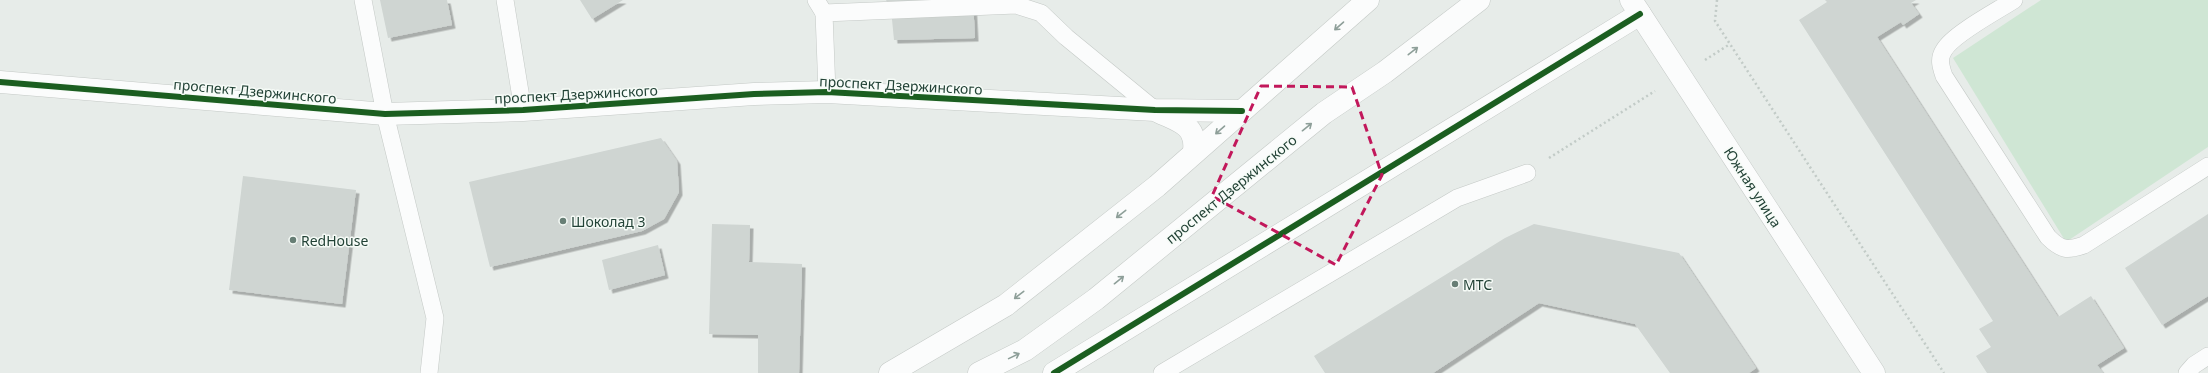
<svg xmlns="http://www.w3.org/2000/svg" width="2208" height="373" viewBox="0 0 2208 373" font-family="'Noto Sans',sans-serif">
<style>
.green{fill:#cfe6d4}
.building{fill:#cfd5d2;filter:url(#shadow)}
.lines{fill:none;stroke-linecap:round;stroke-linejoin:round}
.service-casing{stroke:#c4c9c6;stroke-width:18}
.minor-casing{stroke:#c4c9c6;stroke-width:23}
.tertiary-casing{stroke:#c4c9c6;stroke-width:23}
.path{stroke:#c2cbc7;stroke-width:2.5;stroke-dasharray:2 3;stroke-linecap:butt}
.service{stroke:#fbfcfc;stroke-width:17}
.minor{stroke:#fbfcfc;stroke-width:22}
.tertiary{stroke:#fbfcfc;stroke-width:22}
.cycleway-casing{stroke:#f6fbf7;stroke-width:8}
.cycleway{stroke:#1b5e20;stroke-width:6}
.oneway{stroke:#8e9f99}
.marked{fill:none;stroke:#c2185b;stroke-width:3;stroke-dasharray:8 5;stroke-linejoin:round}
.poi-dot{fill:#677e75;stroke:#f6fbf7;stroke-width:1.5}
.labels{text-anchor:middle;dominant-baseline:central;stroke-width:3;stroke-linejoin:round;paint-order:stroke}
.street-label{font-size:14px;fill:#224236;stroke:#f6fbf7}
.poi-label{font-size:14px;fill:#224236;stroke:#f6fbf7;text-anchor:start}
</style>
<defs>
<filter id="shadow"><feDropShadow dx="3.5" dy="3.5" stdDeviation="0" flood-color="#0004"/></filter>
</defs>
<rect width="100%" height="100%" fill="#e7ece9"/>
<!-- green -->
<path class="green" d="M2041,0H2208V147L2066,242L1953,58Z"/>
<!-- building -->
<g class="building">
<path d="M380,0H447L452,25L388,38Z"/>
<path d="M580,0H623L592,19Z"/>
<path d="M886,0H973L975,38L894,40L891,9Z"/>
<path d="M1825,0H1916L1911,3L1919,14L1903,25L1901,22L1877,37L2058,317L2091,296L2124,348L2097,365L2103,373H1987L1976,356L1991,347L1979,329L1993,321L1799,20L1827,2Z"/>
<path d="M661,138L677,161L679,192L664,219L642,231L490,267L469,182Z"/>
<path d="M243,176L356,190L342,304L229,290Z"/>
<path d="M2208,214V296L2162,325L2125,268Z"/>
<path d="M712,224L750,225L749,262L802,264L799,373H758V335L709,334Z"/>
<path d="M1534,224L1679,253L1756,368L1749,373H1670L1635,324L1539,303L1433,373H1325L1314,356L1505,238Z"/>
<path d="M658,245L665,275L609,290L602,260Z"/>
</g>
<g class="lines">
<defs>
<g id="service">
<path d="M363,0L385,114L435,318L429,373"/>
<path d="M505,0L523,110"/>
<path d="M816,0L824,13"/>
<path d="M2014,0C1997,11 1953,34 1944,50C1938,59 1941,67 1944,76L2048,237C2061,250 2067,251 2084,245L2208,166"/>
<path d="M827,92L824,13L1016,5L1041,13L1066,37L1155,110"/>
<path d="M1162,373L1457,198L1527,173"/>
<path d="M2187,373L2194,365L2208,356"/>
</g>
<g id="minor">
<path d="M1631,0L1874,373"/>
<path d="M1054,373L1640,14"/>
</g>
<g id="tertiary">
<path d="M0,82L385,114L523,110L754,94L827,92L1155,110L1242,111"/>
<path d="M1159,112C1180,122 1197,125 1194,152"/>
<path d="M890,373L1006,305L1157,186L1368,0"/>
<path d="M979,373L1025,350L1096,299L1324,113L1385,72L1479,0"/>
</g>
</defs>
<!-- service casing -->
<use href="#service" class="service-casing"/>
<!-- minor casing -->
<use href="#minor" class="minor-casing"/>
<!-- tertiary casing -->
<use href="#tertiary" class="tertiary-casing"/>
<!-- path -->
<g class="path">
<path d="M1717,0L1715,21L1944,373"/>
<path d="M1705,60L1730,44"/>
<path d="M1549,158L1655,91"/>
</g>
<!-- service -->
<use href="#service" class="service"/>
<!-- minor -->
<use href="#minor" class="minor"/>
<!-- tertiary -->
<use href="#tertiary" class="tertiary"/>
<defs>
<g id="cycleway">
<path d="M0,82L385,114L523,110L754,94L827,92L1155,110L1242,111"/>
<path d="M1054,373L1640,14"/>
</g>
</defs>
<!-- cycleway casing -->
<use href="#cycleway" class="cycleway-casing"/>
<!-- cycleway -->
<use href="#cycleway" class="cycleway"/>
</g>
<!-- one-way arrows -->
<defs><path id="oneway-shaft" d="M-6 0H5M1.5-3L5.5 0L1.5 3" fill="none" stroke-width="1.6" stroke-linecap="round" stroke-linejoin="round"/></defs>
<g class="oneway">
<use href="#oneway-shaft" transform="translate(1339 26) rotate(139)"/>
<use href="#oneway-shaft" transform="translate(1413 51) rotate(-38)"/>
<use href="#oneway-shaft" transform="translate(1307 127) rotate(-39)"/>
<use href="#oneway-shaft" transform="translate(1220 130) rotate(139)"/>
<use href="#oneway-shaft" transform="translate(1121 214) rotate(142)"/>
<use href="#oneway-shaft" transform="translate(1119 280) rotate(-39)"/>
<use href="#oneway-shaft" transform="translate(1019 295) rotate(142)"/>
<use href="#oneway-shaft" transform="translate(1014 356) rotate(-26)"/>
</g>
<!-- marked area -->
<path class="marked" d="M1261,86L1352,87L1382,175L1336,265L1212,196Z"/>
<!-- markers -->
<g class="poi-dot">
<circle cx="563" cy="221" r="4"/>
<circle cx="293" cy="240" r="4"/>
<circle cx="1455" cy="284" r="4"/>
</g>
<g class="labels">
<!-- street labels -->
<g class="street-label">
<text transform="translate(901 85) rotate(3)">проспект Дзержинского</text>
<text transform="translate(255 91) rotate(5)">проспект Дзержинского</text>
<text transform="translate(576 94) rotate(-3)">проспект Дзержинского</text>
<text transform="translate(1753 187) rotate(57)">Южная улица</text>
<text transform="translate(1231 189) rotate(-39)">проспект Дзержинского</text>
</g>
<!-- poi labels -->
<g class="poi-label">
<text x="571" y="221">Шоколад 3</text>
<text x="301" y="240">RedHouse</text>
<text x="1463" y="284">МТС</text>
</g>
</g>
</svg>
